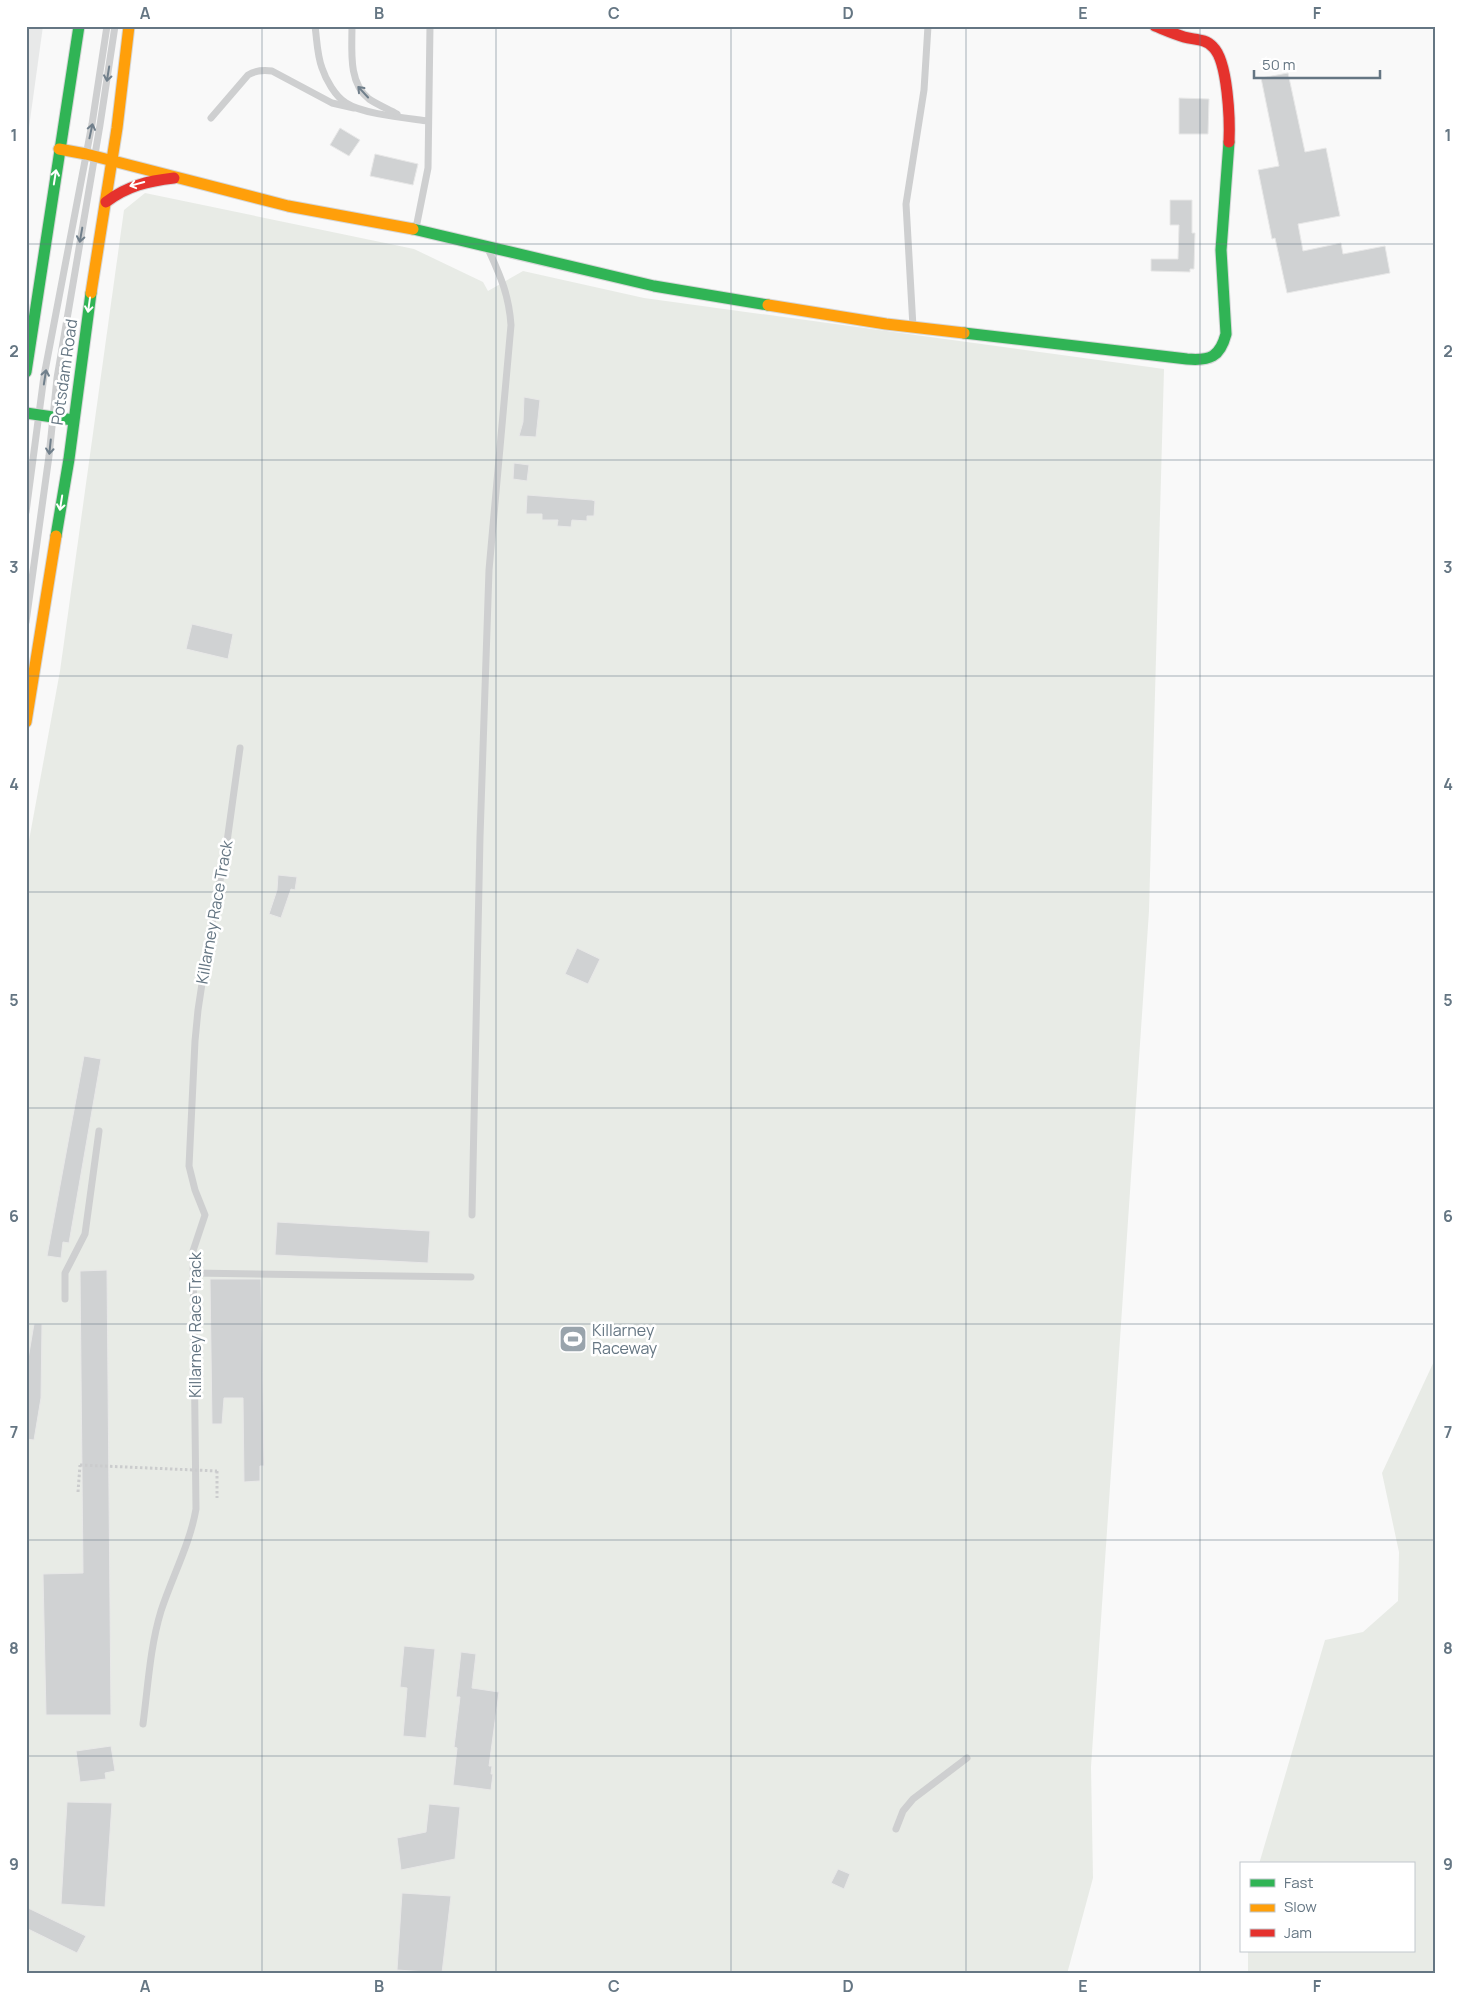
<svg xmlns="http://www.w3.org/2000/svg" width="1462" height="2000" viewBox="0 0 1462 2000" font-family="Manrope,sans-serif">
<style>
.built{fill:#e8e9e9}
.green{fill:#e8ebe6}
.building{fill:#d0d2d3;stroke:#e8e8e8}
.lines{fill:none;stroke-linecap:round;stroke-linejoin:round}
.fast-casing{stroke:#d5d6d7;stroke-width:13}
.slow-casing{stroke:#d5d6d7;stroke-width:13}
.jam-casing{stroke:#d5d6d7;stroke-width:13}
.path{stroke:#cbcccd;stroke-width:3;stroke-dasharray:2.5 2.5;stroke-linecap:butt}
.lane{stroke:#cecfd0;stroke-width:7}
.fast{stroke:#30b455;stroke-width:11}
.slow{stroke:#ff9f0a;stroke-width:11}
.jam{stroke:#e5322d;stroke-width:11}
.path-bridge{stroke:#cbcccd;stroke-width:3;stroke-dasharray:2.5 2.5;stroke-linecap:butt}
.oneway{stroke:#707f8b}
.oneway2{stroke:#fff}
.grid{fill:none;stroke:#657683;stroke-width:1;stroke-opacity:0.55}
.labels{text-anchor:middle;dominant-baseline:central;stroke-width:5;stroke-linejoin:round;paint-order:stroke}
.street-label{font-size:16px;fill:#657683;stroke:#fff}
.poi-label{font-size:16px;fill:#657683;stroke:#fff;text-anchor:start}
.neatline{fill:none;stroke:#657683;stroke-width:2}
.grid-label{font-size:16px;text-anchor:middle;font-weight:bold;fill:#657683}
</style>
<rect width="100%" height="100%" fill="#f9f9f9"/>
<!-- built -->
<path class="built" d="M26,26H43L26,149Z"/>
<!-- green -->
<g class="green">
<path d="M145,193L414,249L483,282L488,291L523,271L644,298L1164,369L1149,911L1091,1767L1093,1878L1067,1974H26V857L60,671L124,210Z"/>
<path d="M1436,1357V1974H1248V1951H1413V1864H1259L1325,1640L1363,1632L1398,1601L1399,1552L1382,1473Z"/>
</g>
<!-- building -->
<g class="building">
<path d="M1288,73L1305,152L1326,148L1340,216L1298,224L1303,251L1341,243L1343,254L1385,246L1390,273L1287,293L1275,238L1272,239L1258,170L1279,166L1261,78Z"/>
<path d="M1179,98L1209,99L1208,134H1179Z"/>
<path d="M340,128L360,140L349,156L330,145Z"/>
<path d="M375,154L418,164L413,185L370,176Z"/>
<path d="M1170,200H1192V233H1195L1194,269H1190V272L1151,271V259H1178L1179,225H1170Z"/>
<path d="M524,397L540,400L536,437L519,436L523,422Z"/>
<path d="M514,463L529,465L527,481L513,479Z"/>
<path d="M527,495L592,500L595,501L594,516H587V521L572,520L571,527L557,526L558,520H542V514H526Z"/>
<path d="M192,624L233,634L228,659L186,649Z"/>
<path d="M278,875L297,877L295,890L291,889L281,918L269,914L277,890Z"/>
<path d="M577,948L600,959L588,984L565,974Z"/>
<path d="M84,1056L101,1059L69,1243L63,1242L61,1258L47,1256Z"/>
<path d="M277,1222L430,1231L428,1263L275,1255Z"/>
<path d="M107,1270L111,1715H46L43,1574L83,1573L80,1271Z"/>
<path d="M210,1279H261L264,1466H260V1481L244,1482L243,1398H224L222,1424H212Z"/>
<path d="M34,1324H42L41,1398L34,1440L26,1439V1371Z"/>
<path d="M404,1646L435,1649L426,1738L403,1736L407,1688L400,1687Z"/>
<path d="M461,1652L476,1654L472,1688L499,1692L489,1766H492L491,1774H493L491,1790L453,1785L457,1748L454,1747L460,1697H456Z"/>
<path d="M111,1746L115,1771L105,1773L106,1779L80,1782L76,1751Z"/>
<path d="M67,1802L112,1803L105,1907L61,1904Z"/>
<path d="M429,1804L460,1807L455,1859L401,1870L397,1838L426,1832Z"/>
<path d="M838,1869L850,1874L844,1889L831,1883Z"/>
<path d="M402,1893L451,1896L442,1973L397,1970Z"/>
<path d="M26,1907L86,1936L77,1953L26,1928Z"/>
</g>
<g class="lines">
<defs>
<g id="fast">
<path d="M413,229L654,286L768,305"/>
<path d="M964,333L1187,359C1210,361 1220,357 1226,334L1221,250L1229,142"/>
<path d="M26,372L79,26"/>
<path d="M26,413L73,420"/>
<path d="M56,536L69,459L91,293"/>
</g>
<g id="slow">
<path d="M59,149L86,154L288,206L413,229"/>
<path d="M91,293L117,128L129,26"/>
<path d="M768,305L886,324L964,333"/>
<path d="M26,722L56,536"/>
</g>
<g id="jam">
<path d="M1155,26C1165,30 1174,34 1184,37C1194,40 1205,38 1213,47C1228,61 1230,121 1229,142"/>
<path d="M106,202C127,186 148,181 174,178"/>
</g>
</defs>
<!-- fast casing -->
<use href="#fast" class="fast-casing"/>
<!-- slow casing -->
<use href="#slow" class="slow-casing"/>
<!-- jam casing -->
<use href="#jam" class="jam-casing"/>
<!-- path -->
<g class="path">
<path d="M217,1471V1498"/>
<path d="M78,1492L80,1465"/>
</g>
<!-- lane -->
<g class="lane">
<path d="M315,26C317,40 317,55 322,68C326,80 335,96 346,103C362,114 407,118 428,121"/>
<path d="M352,26C352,50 348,83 369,99C378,105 388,109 397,114"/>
<path d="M211,118L248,75C255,70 263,70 272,71L332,103L354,108"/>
<path d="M416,228L428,168L430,26"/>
<path d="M913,327L906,204L924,90L928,26"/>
<path d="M26,512L44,376L92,124L107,26"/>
<path d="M26,622L49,456L57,378L100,125L115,26"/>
<path d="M472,1215L480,837L489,570L511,325C509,296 501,277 489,251"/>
<path d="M193,1273L471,1277"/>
<path d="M65,1299V1273L85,1234L99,1131"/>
<path d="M143,1724C148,1686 150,1647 161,1611C172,1577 190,1544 196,1509L193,1251L205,1215L195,1190L189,1166L195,1041L198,1010L208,944L226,849L240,748"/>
<path d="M896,1829L903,1811L913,1799L967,1758"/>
</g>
<!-- fast -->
<use href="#fast" class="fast"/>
<!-- slow -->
<use href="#slow" class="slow"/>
<!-- jam -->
<use href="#jam" class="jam"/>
<!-- path-bridge -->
<path class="path-bridge" d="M80,1465L217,1471"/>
</g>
<!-- one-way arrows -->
<defs><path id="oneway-shaft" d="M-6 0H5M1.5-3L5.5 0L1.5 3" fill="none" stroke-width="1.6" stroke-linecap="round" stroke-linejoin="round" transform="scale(1.25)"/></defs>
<g class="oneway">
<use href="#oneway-shaft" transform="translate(108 74) rotate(99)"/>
<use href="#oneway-shaft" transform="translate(363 92) rotate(-133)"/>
<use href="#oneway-shaft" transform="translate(91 131) rotate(-78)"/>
<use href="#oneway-shaft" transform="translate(81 235) rotate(100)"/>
<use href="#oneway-shaft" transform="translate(45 377) rotate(-81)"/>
<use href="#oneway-shaft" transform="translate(50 447) rotate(96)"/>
</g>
<g class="oneway2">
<use href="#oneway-shaft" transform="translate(55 177) rotate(-81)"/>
<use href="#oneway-shaft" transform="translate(137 184) rotate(165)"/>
<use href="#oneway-shaft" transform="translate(89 305) rotate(98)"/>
<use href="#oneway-shaft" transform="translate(61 503) rotate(99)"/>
</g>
<!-- grid -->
<path class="grid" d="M262,26V1974M496,26V1974M731,26V1974M966,26V1974M1200,26V1974M26,244H1436M26,460H1436M26,676H1436M26,892H1436M26,1108H1436M26,1324H1436M26,1540H1436M26,1756H1436"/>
<!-- icons -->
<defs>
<symbol id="stadium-square" viewBox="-11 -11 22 22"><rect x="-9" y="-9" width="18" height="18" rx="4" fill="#99a4ac" stroke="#fff"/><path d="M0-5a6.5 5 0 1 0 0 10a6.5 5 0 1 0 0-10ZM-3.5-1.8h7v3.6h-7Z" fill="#fff"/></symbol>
</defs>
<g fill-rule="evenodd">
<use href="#stadium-square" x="557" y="1323" width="32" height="32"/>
</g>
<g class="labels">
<!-- street labels -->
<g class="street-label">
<text transform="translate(64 372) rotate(-82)">Potsdam Road</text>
<text transform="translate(214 912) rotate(-80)">Killarney Race Track</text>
<text transform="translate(195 1325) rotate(-90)">Killarney Race Track</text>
</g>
<!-- poi labels -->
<g class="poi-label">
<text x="592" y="1330">Killarney<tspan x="592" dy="18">Raceway</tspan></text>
</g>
</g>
<!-- border -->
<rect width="1462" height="2000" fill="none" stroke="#ffffff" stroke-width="55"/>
<!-- legend -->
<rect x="1240" y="1862" width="175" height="90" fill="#ffffff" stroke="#c1c8cd"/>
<rect x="1250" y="1879" width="25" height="8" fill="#30b455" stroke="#c1c8cd"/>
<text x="1284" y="1888" font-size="15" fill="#657683">Fast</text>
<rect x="1250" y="1904" width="25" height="8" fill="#ff9f0a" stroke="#c1c8cd"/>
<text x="1284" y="1912" font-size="15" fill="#657683">Slow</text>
<rect x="1250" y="1929" width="25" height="8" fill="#e5322d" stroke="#c1c8cd"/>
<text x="1284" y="1938" font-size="15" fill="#657683">Jam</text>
<!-- scale -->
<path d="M1254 70v8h126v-8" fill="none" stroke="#657683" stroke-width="2.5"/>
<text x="1262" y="70" font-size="15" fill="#657683" stroke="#ffffff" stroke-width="4" paint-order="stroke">50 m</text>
<rect x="28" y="28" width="1406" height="1944" class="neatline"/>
<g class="grid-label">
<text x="145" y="19">A</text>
<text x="379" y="19">B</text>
<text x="614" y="19">C</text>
<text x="848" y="19">D</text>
<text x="1083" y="19">E</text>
<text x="1317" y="19">F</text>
<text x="14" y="141">1</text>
<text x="1448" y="141">1</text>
<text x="14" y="357">2</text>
<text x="1448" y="357">2</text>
<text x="14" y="573">3</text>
<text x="1448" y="573">3</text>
<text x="14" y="790">4</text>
<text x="1448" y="790">4</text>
<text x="14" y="1006">5</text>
<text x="1448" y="1006">5</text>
<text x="14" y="1222">6</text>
<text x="1448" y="1222">6</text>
<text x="14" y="1438">7</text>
<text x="1448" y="1438">7</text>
<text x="14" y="1654">8</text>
<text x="1448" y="1654">8</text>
<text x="14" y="1870">9</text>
<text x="1448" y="1870">9</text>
<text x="145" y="1992">A</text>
<text x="379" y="1992">B</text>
<text x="614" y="1992">C</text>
<text x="848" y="1992">D</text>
<text x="1083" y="1992">E</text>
<text x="1317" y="1992">F</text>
</g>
</svg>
